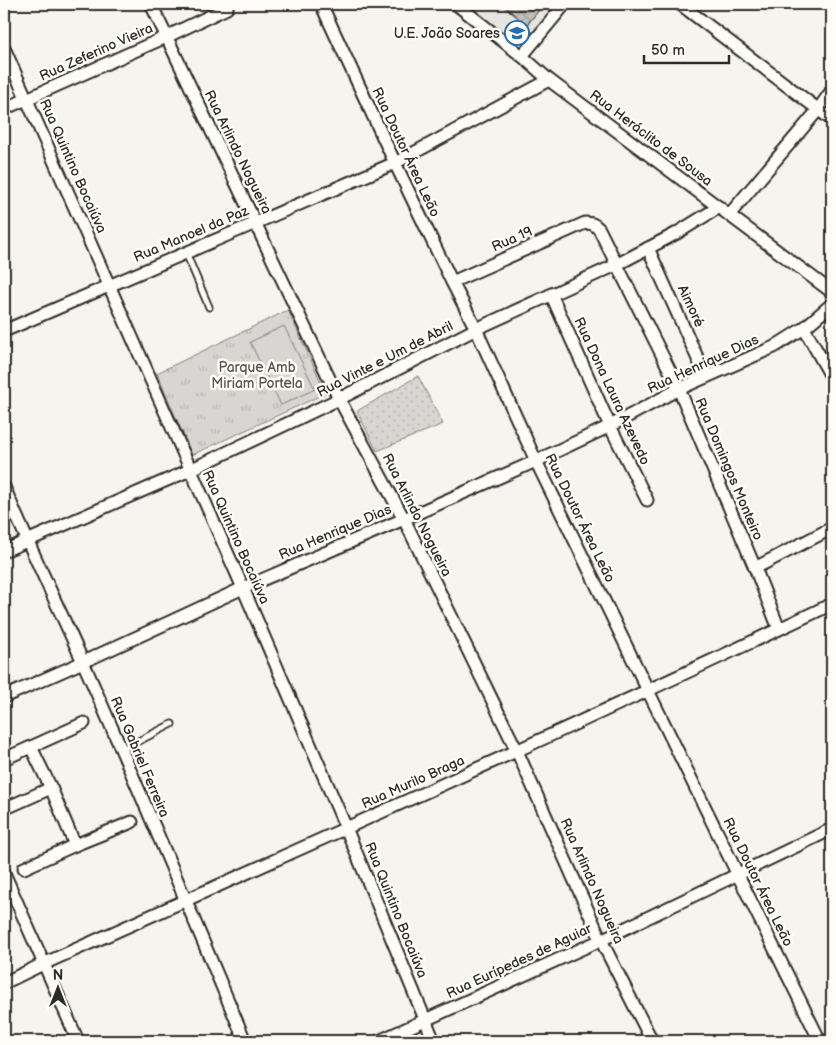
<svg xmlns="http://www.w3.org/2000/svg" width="836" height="1045" viewBox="0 0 836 1045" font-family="'Balsamiq Sans',sans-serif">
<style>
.built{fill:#e6e5e0}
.grass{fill:url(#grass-dots);stroke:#81807e}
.park{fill:url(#park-tufts);stroke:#81807e}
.pitch{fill:#d7d6d2;stroke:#81807e}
.building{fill:url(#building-cross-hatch);stroke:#2b2b2b}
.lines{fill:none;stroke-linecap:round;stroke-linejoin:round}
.lane-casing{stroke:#2b2b2b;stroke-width:9}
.street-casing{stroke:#2b2b2b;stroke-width:15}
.lane{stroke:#fdfcf7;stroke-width:5.5}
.street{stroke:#fdfcf7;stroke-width:11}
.labels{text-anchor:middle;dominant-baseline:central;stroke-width:5;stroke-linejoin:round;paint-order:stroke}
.poi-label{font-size:14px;fill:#2b2b2b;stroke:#fdfcf7;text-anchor:end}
.street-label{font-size:14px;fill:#2b2b2b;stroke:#fdfcf7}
.park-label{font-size:14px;fill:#565655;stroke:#fdfcf7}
</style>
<defs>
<pattern id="grass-dots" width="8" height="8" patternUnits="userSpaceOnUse" patternTransform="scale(1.25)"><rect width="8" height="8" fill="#d7d6d2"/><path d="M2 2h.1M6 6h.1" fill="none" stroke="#b9b8b4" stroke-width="1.8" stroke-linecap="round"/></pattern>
<pattern id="park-tufts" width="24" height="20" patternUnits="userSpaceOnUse" patternTransform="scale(1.25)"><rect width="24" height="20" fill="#d7d6d2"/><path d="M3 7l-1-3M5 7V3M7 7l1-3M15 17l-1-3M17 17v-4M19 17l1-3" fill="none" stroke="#b9b8b4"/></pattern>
<pattern id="building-cross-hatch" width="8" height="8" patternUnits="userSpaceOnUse" patternTransform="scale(1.25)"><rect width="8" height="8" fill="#c2c1be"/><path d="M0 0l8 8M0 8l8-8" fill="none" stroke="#a7a6a3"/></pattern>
</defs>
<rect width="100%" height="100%" fill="#f5f4ef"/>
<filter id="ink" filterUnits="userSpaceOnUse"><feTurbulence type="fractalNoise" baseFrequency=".02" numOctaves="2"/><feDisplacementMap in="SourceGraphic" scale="10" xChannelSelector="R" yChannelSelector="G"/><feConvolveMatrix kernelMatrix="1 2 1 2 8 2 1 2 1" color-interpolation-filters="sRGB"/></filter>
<g filter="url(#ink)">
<!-- built -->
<path class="built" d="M488,4H559L520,50L478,16Z"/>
<!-- grass -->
<path class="grass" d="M418,376L443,424L377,451L357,411Z"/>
<!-- park -->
<path class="park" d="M288,310L326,393L192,455L157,373Z"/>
<!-- pitch -->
<path class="pitch" d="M284,326L315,389L281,405L250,342Z"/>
<!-- building -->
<path class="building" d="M501,4H531L539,10L527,25Z"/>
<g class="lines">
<defs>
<g id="lane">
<path d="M186,253L209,307"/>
<path d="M121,750L172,724"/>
</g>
<g id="street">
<path d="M151,4L339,399L404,519L517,751L601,940L652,1041"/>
<path d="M321,4L395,163L452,282L476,329L536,461L738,875L820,1041"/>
<path d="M456,4L522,56L549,80L832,292"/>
<path d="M680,4L832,120"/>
<path d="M4,48L243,588L346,828L434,1041"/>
<path d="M522,56L565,4"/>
<path d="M4,109L166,37L227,8"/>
<path d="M729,215L818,110L832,90"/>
<path d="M648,248L706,377"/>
<path d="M452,282L585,223C592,223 594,224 599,229L679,389L755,568L779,629"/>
<path d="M551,294L610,426L647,500"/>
<path d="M804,328L832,378"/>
<path d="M4,331L395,163L549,80"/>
<path d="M4,487C29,546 57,604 83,662C139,788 192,915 245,1041"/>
<path d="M4,551L190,470L339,399L476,329L616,265L677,233L719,207"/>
<path d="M755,568L832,528"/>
<path d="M4,697L83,662L243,588L404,519L536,461L610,426L679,389L774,347L804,328L832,304"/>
<path d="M4,759L31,747"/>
<path d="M51,788L31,747L84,723"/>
<path d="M4,809L51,788L75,845"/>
<path d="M24,868L75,845L132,822"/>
<path d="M4,873L78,1041"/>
<path d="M4,983L43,964C307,846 571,728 832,604"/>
<path d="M379,1041L601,940L832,829"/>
</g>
</defs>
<!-- lane casing -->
<use href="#lane" class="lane-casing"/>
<!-- street casing -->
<use href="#street" class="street-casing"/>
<!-- lane -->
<use href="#lane" class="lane"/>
<!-- street -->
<use href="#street" class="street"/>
</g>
</g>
<!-- icons -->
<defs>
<symbol id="school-ring" viewBox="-11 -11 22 22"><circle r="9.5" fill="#fdfcf7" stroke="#1f6fb2" stroke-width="1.5"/><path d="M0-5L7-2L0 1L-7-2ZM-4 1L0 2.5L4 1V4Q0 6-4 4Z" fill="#1f6fb2"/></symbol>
</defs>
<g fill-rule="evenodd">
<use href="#school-ring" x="503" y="19" width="28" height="28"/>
</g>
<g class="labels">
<!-- poi labels -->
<g class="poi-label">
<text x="500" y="33">U.E. João Soares</text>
</g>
<!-- street labels -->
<g class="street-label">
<text transform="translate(96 52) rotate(-24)">Rua Zeferino Vieira</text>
<text transform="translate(651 138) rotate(37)">Rua Heráclito de Sousa</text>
<text transform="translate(238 152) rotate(64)">Rua Arlindo Nogueira</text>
<text transform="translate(406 152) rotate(65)">Rua Doutor Área Leão</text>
<text transform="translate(73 166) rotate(66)">Rua Quintino Bocaiúva</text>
<text transform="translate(191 234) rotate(-23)">Rua Manoel da Paz</text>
<text transform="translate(512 239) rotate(-24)">Rua 19</text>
<text transform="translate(691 306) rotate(65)">Aimoré</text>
<text transform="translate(385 359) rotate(-27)">Rua Vinte e Um de Abril</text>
<text transform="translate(703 364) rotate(-25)">Rua Henrique Dias</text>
<text transform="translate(612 391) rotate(65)">Rua Dona Laura Azevedo</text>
<text transform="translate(729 469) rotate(67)">Rua Domingos Monteiro</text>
<text transform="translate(417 515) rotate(63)">Rua Arlindo Nogueira</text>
<text transform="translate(580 518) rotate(64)">Rua Doutor Área Leão</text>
<text transform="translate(335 532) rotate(-23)">Rua Henrique Dias</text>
<text transform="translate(236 537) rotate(66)">Rua Quintino Bocaiúva</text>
<text transform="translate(140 757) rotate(67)">Rua Gabriel Ferreira</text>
<text transform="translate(413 782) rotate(-24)">Rua Murilo Braga</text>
<text transform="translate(592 881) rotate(66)">Rua Arlindo Nogueira</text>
<text transform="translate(758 882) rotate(64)">Rua Doutor Área Leão</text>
<text transform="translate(396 910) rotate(68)">Rua Quintino Bocaiúva</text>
<text transform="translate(519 961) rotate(-25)">Rua Eurípedes de Aguiar</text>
</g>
<!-- park labels -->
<g class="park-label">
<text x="257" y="367">Parque Amb<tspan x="257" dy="16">Miriam Portela</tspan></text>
</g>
</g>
<!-- margin -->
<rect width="836" height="1045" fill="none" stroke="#fdfcf7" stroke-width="20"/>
<rect x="10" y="10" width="816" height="1025" fill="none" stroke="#2b2b2b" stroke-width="2" filter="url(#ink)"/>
<!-- north arrow -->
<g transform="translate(58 988)" stroke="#fdfcf7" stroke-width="4" paint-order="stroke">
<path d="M0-4L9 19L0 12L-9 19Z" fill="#2b2b2b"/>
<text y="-8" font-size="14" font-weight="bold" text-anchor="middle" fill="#2b2b2b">N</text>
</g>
<!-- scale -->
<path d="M644 55v8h85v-8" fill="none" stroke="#2b2b2b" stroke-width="2.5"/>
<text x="651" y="55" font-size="15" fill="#2b2b2b" stroke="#fdfcf7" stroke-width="4" paint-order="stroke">50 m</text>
</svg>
